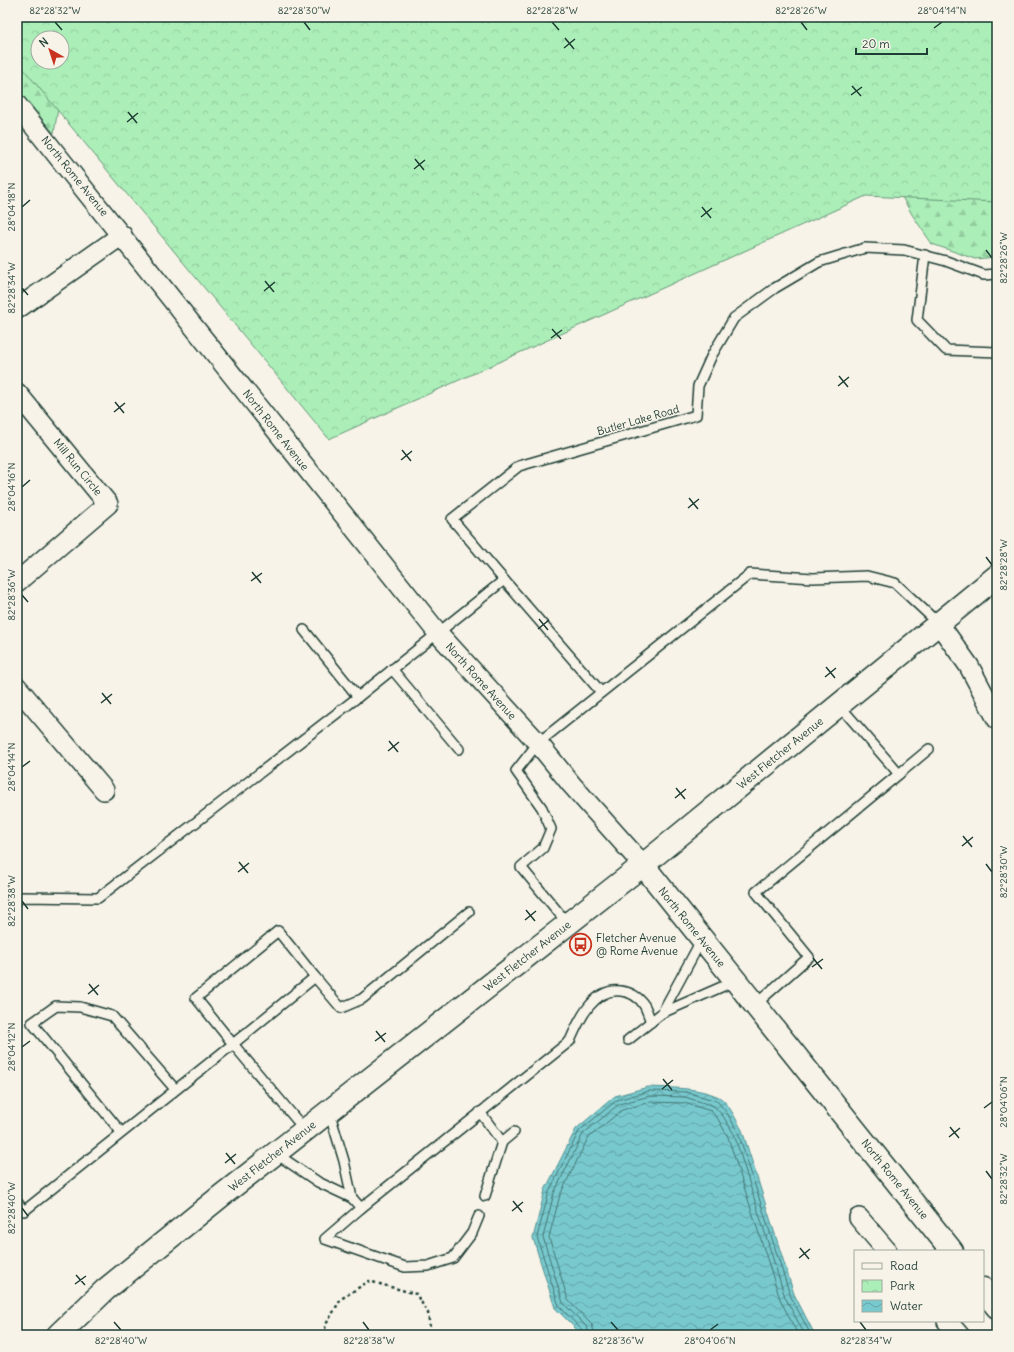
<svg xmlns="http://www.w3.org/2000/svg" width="1014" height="1352" viewBox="0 0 1014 1352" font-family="Delius,sans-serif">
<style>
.forest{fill:url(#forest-firs);stroke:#659676;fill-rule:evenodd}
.park{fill:url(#park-crowns);stroke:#659676;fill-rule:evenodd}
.water{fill:url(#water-waves);stroke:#549190}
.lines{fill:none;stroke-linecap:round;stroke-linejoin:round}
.shore{stroke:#437572;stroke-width:1}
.lane-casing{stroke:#1f3d34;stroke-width:12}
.street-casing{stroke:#1f3d34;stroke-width:22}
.secondary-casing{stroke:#1f3d34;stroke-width:25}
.path{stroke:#1f3d34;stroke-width:2.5;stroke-dasharray:3 3;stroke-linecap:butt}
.lane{stroke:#f7f3e8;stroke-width:9}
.street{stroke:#f7f3e8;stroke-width:19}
.secondary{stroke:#f7f3e8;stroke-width:22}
.ticks{fill:none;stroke:#1f3d34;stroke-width:1.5}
.labels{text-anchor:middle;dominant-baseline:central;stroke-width:3;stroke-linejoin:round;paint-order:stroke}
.street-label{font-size:11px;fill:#1f3d34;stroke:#f7f3e8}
.poi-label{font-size:11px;fill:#1f3d34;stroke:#f7f3e8;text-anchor:start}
.neatline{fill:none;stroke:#1f3d34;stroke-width:1.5}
.ticks-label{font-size:10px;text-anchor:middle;fill:#1f3d34}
</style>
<defs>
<pattern id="forest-firs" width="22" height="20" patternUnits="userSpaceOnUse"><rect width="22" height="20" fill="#abeeb8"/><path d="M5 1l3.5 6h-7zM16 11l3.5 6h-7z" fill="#93cd9f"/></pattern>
<pattern id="park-crowns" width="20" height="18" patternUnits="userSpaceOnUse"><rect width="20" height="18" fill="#abeeb8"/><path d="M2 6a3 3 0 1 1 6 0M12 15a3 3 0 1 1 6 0" fill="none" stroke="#93cd9f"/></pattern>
<pattern id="water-waves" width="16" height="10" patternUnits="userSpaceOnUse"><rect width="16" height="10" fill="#78c9ce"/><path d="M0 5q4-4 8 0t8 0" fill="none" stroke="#62a4a8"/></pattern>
</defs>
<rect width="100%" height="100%" fill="#f7f3e8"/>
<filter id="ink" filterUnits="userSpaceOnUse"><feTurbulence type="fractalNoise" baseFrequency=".025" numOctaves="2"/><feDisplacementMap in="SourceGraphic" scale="8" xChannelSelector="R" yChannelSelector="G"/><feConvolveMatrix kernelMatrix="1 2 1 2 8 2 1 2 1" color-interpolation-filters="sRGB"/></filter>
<g filter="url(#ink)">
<!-- forest -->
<g class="forest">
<path d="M17,17H73L54,133L17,90ZM38,38H62V62H38Z"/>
<path d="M871,144L997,180V257L975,259L932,244L913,216Z"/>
</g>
<!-- park -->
<path class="park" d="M17,17H997V202L866,196L329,439L17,61ZM38,38H62V62H38Z"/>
<!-- water -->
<path class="water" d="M648,1087C670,1088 698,1087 719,1097C729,1103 736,1120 742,1130L794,1294L815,1335H582L555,1308L533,1238L545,1190L576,1129L615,1096Z"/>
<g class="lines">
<!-- shore -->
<g class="shore">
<path d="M584,1335L583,1331L559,1306L537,1237L549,1192L579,1131L617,1100L649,1091L686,1092L717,1101L727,1113L738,1132L790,1295L811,1335"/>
<path d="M589,1335L587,1327L563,1303L543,1237L554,1193L583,1134L619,1104L650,1096L685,1097L714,1106L723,1116L734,1134L785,1297L805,1335"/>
<path d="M595,1335L592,1325L568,1300L549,1237L560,1195L588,1138L622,1110L650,1102L684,1103L711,1111L718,1119L728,1137L780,1299L798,1335"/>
</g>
<defs>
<g id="lane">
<path d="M925,255L917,320L946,350L997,352"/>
<path d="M504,580L601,692"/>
<path d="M304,630L358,697L504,580L452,519L519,466L696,415L698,386L712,355L734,318L775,288L819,262L865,248L904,250L946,261L984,275L997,274"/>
<path d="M392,669L459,749"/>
<path d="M899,774L929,749"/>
<path d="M17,901L21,897L98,898L358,697"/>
<path d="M568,924L521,867L543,848L551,829L542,808L516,771L538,743L750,574L813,578L867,576L895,583L939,624"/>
<path d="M755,1005L809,957L756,892L899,774L839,705"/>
<path d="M662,1013L702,939"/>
<path d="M628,1040L662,1013L735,981"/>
<path d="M329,1111L344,1161L352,1198"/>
<path d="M480,1112L502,1142L485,1196"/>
<path d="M305,1130L233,1044L315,977L341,1008L362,999L469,912"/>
<path d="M121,1132L32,1023L56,1006L80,1007L112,1016L175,1089"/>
<path d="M502,1142L514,1132"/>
<path d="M275,1153L318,1182L352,1198L361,1208"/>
<path d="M17,1202L24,1211L233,1044L196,998L278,931L315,977"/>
<path d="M479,1216L472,1233L453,1258L428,1266L405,1267L325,1239L361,1208L570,1041C579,1020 594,987 621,991C630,992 639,997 644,1005C647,1010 649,1017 651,1022"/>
</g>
<g id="street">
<path d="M17,105L437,632L538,743L571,784L643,865"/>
<path d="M17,309L122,235"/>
<path d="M17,393L108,504L17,582"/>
<path d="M939,624L969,666L997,719"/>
<path d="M17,687L104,790"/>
<path d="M859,1218L887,1251"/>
<path d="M947,1321L959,1335"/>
</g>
<g id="secondary">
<path d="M643,865L952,1251"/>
<path d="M983,1289L997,1307"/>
<path d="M58,1335L105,1290L221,1196L643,865L997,576"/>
</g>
</defs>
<!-- lane casing -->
<use href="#lane" class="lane-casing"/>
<!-- street casing -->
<use href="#street" class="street-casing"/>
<!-- secondary casing -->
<use href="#secondary" class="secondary-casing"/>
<!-- path -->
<path class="path" d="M326,1335L325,1326L341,1299L369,1281L416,1294L428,1313L431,1335"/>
<!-- lane -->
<use href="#lane" class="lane"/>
<!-- street -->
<use href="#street" class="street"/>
<!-- secondary -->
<use href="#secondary" class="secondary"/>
</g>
</g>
<!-- ticks -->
<path class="ticks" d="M55,22L62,30M304,22L310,30M552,22L559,30M801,22L807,30M934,28L942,22M565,38L574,49M564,48L575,39M852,86L861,96M851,95L862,87M128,112L137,123M127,122L138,113M415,159L424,170M414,169L425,160M22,207L30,200M702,207L711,218M701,217L712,208M986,250L992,258M265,281L274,292M22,288L28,295M264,291L275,282M552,329L561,339M551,338L562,330M839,376L848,387M838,386L849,377M115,402L124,413M114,412L125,403M402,450L411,461M401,460L412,451M22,487L30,480M689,498L698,509M688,508L699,499M986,557L992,565M252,572L261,583M251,581L262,573M22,595L28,602M539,619L548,630M538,629L549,620M826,667L835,678M825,677L836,668M102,693L111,704M101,703L112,694M389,741L398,752M388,751L399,742M22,767L30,761M676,788L685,799M675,798L686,789M963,836L972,847M962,846L973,837M239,862L248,873M986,864L992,872M238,872L249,863M22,901L28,909M526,910L535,921M525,920L536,911M813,958L822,969M812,967L823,959M89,984L98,995M88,994L99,985M376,1031L385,1042M375,1041L386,1033M22,1047L30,1041M663,1079L672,1090M662,1089L673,1080M984,1108L992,1102M950,1127L959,1138M949,1137L960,1128M226,1153L235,1164M225,1163L236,1154M986,1171L992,1179M513,1201L522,1212M22,1208L28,1216M512,1211L523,1202M800,1248L809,1259M799,1258L810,1249M76,1275L85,1285M75,1284L86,1276M114,1322L121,1330M363,1322L369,1330M611,1322L618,1330M860,1322L866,1330M710,1330L718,1324"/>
<!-- icons -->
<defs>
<symbol id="bus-ring" viewBox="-11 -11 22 22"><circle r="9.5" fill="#f7f3e8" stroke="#c8321e" stroke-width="1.5"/><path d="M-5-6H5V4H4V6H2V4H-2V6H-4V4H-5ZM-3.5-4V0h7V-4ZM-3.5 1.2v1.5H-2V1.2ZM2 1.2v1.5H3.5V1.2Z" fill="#c8321e"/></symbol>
</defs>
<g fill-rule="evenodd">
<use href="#bus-ring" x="568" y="932" width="25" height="25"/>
</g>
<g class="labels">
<!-- street labels -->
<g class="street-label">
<text transform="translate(75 176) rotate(51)">North Rome Avenue</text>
<text transform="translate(638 420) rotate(-16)">Butler Lake Road</text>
<text transform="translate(276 430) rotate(52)">North Rome Avenue</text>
<text transform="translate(78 467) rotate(51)">Mill Run Circle</text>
<text transform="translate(481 681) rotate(48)">North Rome Avenue</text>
<text transform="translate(780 753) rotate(-39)">West Fletcher Avenue</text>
<text transform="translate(692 927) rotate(51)">North Rome Avenue</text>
<text transform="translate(527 956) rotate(-38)">West Fletcher Avenue</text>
<text transform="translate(272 1156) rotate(-38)">West Fletcher Avenue</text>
<text transform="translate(895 1179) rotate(51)">North Rome Avenue</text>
</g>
<!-- poi labels -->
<g class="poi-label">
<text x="596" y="938">Fletcher Avenue<tspan x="596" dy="13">@ Rome Avenue</tspan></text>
</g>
</g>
<!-- margin -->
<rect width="1014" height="1352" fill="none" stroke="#f7f3e8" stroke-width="44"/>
<!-- legend -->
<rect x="854" y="1250" width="130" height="72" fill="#f7f3e8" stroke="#a1aaa0"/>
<rect x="862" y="1263" width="20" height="6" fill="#f7f3e8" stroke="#a1aaa0"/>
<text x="890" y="1270" font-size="12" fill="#1f3d34">Road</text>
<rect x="862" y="1280" width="20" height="12" fill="url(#park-crowns)" stroke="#a1aaa0"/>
<text x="890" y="1290" font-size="12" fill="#1f3d34">Park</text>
<rect x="862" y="1300" width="20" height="12" fill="url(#water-waves)" stroke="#a1aaa0"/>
<text x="890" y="1310" font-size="12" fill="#1f3d34">Water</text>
<!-- north arrow -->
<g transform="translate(50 50) rotate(321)"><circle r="19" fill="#f7f3e8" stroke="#a1aaa0"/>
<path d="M0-3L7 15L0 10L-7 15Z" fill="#c8321e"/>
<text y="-6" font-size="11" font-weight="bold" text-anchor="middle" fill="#1f3d34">N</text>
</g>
<!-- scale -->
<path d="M856 48v6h71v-6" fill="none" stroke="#1f3d34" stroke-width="2"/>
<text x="862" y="48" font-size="12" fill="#1f3d34" stroke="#f7f3e8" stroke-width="3" paint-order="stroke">20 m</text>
<rect x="22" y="22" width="970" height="1308" class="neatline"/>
<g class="ticks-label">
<text x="55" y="14">82°28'32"W</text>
<text x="304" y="14">82°28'30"W</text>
<text x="552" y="14">82°28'28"W</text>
<text x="801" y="14">82°28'26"W</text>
<text x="942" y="14">28°04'14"N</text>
<text transform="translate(11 207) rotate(-90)" y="4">28°04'18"N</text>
<text transform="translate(1003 258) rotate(-90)" y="4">82°28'26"W</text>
<text transform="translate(11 288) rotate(-90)" y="4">82°28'34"W</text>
<text transform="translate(11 487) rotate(-90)" y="4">28°04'16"N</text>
<text transform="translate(1003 565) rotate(-90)" y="4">82°28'28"W</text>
<text transform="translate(11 595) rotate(-90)" y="4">82°28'36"W</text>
<text transform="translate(11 767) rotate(-90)" y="4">28°04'14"N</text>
<text transform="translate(1003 872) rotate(-90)" y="4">82°28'30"W</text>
<text transform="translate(11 901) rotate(-90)" y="4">82°28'38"W</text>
<text transform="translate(11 1047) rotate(-90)" y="4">28°04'12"N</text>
<text transform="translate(1003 1102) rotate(-90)" y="4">28°04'06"N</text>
<text transform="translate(1003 1179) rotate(-90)" y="4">82°28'32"W</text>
<text transform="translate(11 1208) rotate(-90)" y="4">82°28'40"W</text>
<text x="121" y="1344">82°28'40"W</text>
<text x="369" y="1344">82°28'38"W</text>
<text x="618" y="1344">82°28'36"W</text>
<text x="710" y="1344">28°04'06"N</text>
<text x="866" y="1344">82°28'34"W</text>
</g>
</svg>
